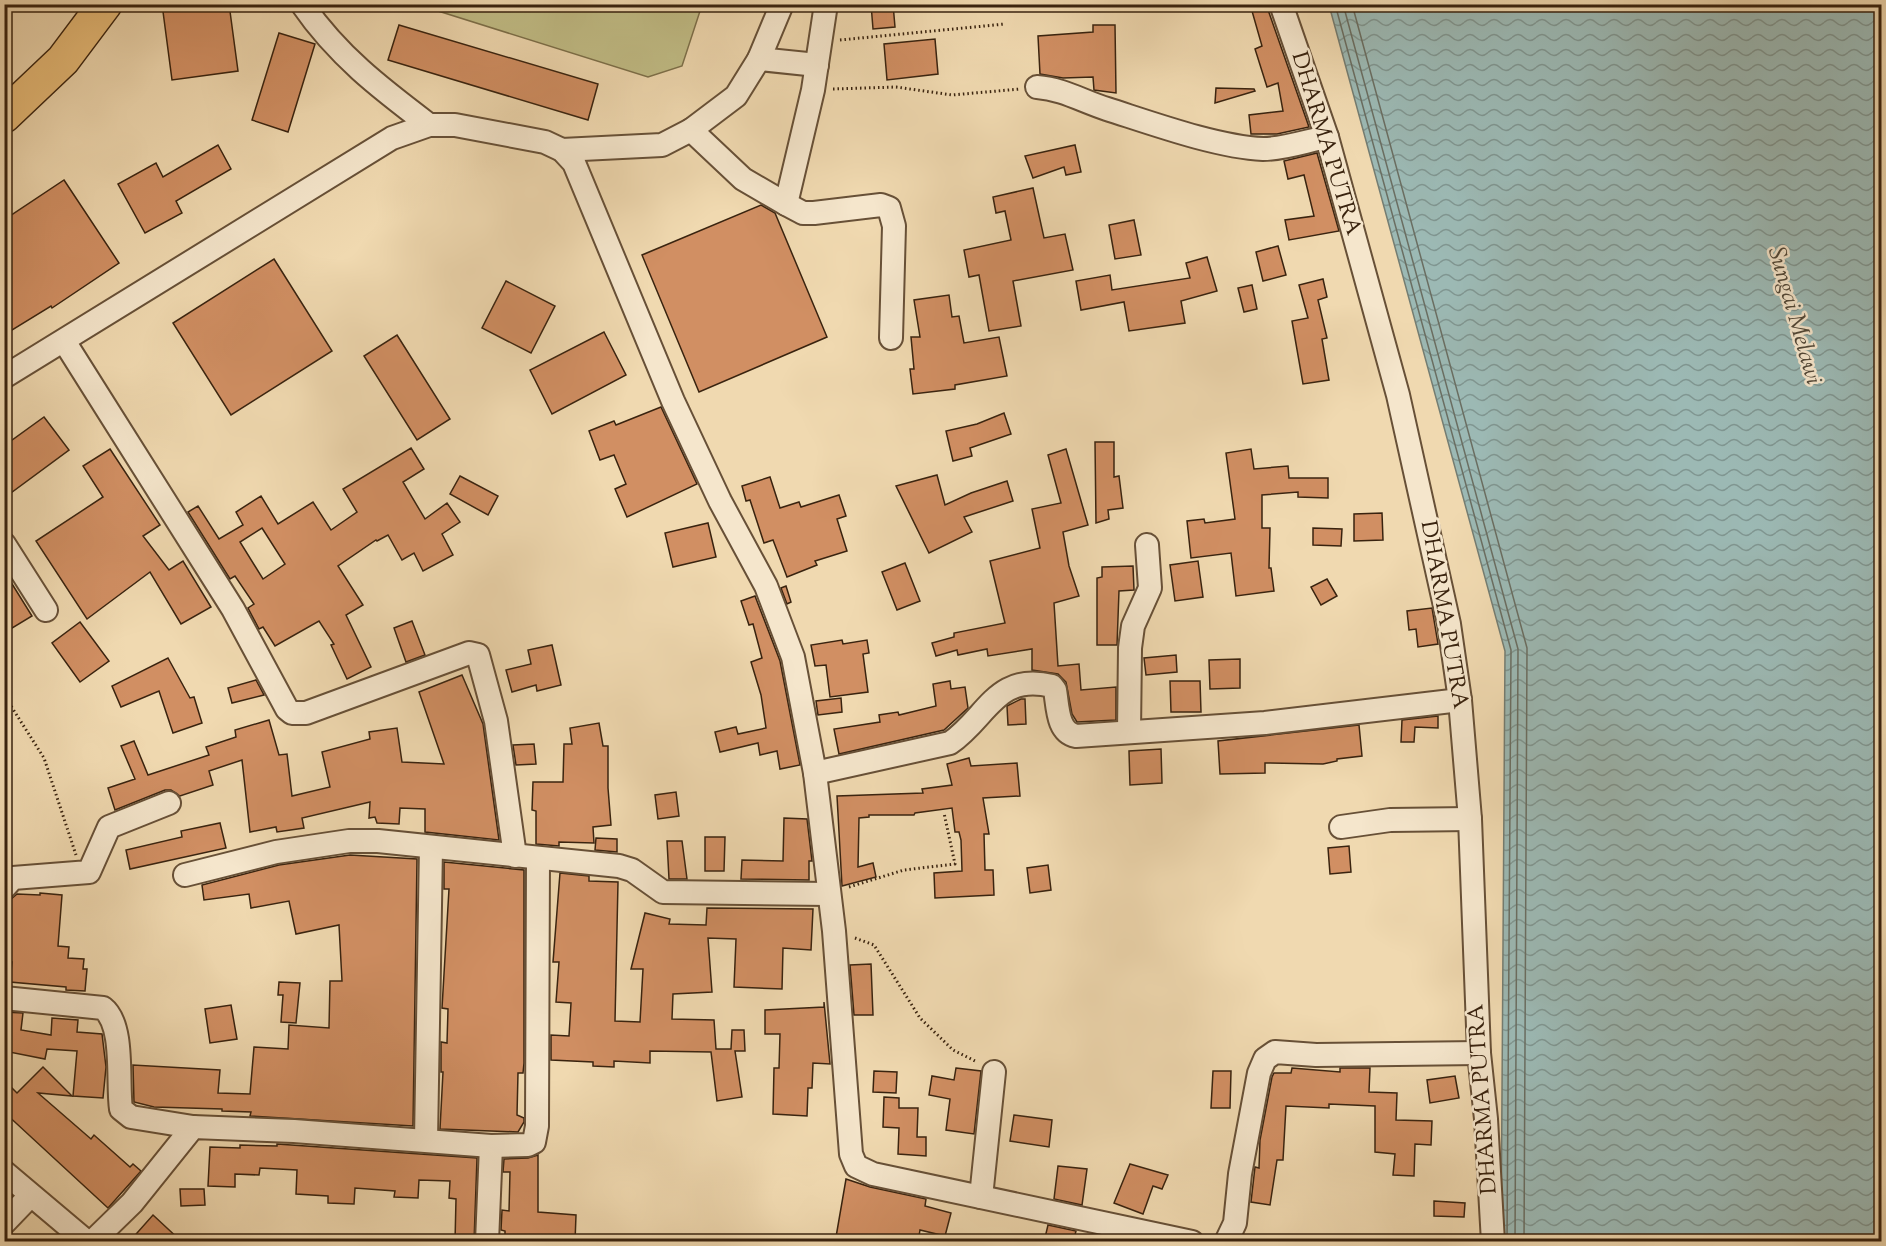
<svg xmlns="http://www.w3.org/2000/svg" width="1886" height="1246" viewBox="0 0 1886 1246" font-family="'Sorts Mill Goudy',serif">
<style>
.grass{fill:#c1bd86;stroke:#7d704a;stroke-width:1.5}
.water{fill:url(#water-waves);stroke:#747d72;stroke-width:1.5}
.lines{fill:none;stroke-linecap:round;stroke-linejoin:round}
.shore{stroke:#6a6e62;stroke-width:1.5}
.building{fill:#d18f63;stroke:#39230f;stroke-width:1.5;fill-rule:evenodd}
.minor-casing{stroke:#675037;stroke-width:26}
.highway-casing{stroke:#39230f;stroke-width:36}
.path{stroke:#39230f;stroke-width:3;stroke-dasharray:1.5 3;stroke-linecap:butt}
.minor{stroke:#f5e6cc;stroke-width:22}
.highway{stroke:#e8bc78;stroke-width:33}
.labels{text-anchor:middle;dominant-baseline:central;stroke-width:5;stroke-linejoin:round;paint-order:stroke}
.street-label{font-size:22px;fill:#39230f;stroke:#f5e6cc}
.water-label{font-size:24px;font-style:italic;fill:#524838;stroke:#f5e6cc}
</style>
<defs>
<pattern id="water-waves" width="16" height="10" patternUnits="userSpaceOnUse" patternTransform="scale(1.5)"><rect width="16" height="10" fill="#9cb9b4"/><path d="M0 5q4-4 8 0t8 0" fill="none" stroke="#809691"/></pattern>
</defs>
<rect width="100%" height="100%" fill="#f0d9b0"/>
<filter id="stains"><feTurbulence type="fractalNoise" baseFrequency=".00333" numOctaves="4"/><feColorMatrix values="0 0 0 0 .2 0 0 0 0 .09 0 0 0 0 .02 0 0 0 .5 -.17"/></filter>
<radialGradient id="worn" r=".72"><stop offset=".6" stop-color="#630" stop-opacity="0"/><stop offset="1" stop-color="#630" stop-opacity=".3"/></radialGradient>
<!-- grass -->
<path class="grass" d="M419,5H702L682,66L648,77Z"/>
<!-- water -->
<path class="water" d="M1329,5H1881V1241H1501L1505,651Z"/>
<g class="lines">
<!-- shore -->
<g class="shore">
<path d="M1335,4L1511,650L1507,1242"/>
<path d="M1343,4L1518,649L1515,1242"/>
<path d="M1352,4L1527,648L1524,1242"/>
</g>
</g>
<!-- building -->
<g class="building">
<path d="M162,4H229L238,71L172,80Z"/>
<path d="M871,4H893L895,27L873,29Z"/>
<path d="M1250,4H1266L1309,127L1277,134H1251L1249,115L1283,111L1278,83L1267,87L1255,49L1262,46Z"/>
<path d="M399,25L598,84L588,120L388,60Z"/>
<path d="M1093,25H1115L1116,93L1094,90L1093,77L1063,78L1040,74L1038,36L1093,32Z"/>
<path d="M279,33L315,44L288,132L252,120Z"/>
<path d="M935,39L938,74L887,80L884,44Z"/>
<path d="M1216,88L1254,89L1255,91L1215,103Z"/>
<path d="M218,145L231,169L176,201L182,213L145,233L118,184L156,163L163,177Z"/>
<path d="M1075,145L1081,172L1066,175L1064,167L1033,178L1025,156Z"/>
<path d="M1317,153L1339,231L1289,240L1285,220L1314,216L1304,175L1288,179L1284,161Z"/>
<path d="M64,180L119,263L52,308L51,306L4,335V220Z"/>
<path d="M1033,188L1044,238L1065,234L1073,270L1013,281L1021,326L989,331L979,275L969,277L964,250L1011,240L1005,211L996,213L993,197Z"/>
<path d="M761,205L775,213L827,337L699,392L642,255Z"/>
<path d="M1134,220L1141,255L1115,259L1109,225Z"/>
<path d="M1278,246L1286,275L1263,281L1256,252Z"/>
<path d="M1207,257L1217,291L1181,301L1185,323L1129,331L1124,302L1081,310L1076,281L1110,275L1112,290L1190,278L1186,263Z"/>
<path d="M274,259L332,351L231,415L173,323Z"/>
<path d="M1323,279L1327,297L1318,300L1327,338L1322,339L1329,380L1303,384L1292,321L1308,318L1299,285Z"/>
<path d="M506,281L555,306L531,353L482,328Z"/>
<path d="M1252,285L1257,309L1244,312L1238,288Z"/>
<path d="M949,295L952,317L959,316L964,343L999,337L1007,376L955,385V389L913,394L910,369H914L911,337H920L914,300Z"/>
<path d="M604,332L626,375L552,414L530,370Z"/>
<path d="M397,335L450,419L417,440L364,356Z"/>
<path d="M661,407L697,484L627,517L615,489L626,484L614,455L600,460L589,431L614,421L616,425Z"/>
<path d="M1004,413L1011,434L970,448L972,456L953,461L946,431L977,424Z"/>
<path d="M44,417L69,450L4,498V446Z"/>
<path d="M1095,442H1114V477L1119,476L1123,508L1108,510L1109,519L1096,523Z"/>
<path d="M411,448L424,469L403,482L425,519L447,503L460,522L442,534L453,555L423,571L414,553L402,560L388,535L377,541L376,540L338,566L363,605L346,615L371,667L347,679L331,645L334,644L319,621L275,646L263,627L259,629L248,608L254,604L235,576L230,579L188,512L198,506L219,539L243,525L236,512L261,496L278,524L313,502L331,530L357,512L343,489ZM262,528L285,564L263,579L240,542Z"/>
<path d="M110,449L160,525L143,536L169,570L183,561L211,607L181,624L150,572L87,619L36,541L103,497L83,466Z"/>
<path d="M1066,449L1088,525L1063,532L1069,566L1079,596L1054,603L1058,666L1079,664L1081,690L1116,687V720L1077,722L1072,714L1066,682L1058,674L1032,670V649L988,656L987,649L958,655L957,650L936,656L932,643L954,637V633L1005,623L990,561L1040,548L1032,509L1061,503L1048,455Z"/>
<path d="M1251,449L1254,469L1288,466L1289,478H1328V498L1298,497V492L1262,495V528H1270L1269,568H1271L1274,591L1236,596L1231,553L1191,558L1187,521L1204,519L1205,523L1235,519L1226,453Z"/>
<path d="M937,475L945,505L971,493L1007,481L1013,501L964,517L972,532L929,553L896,486Z"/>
<path d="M460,476L498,496L488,515L450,494Z"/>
<path d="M770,477L780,508L799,502L801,507L839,495L846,516L837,519L847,551L815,561L817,565L787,577L773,540L764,543L750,500L746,501L742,486Z"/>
<path d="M1382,513L1383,540L1354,541V514Z"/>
<path d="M708,523L716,557L673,567L665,533Z"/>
<path d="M1313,528L1342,529L1341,546L1313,545Z"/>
<path d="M1198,561L1203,597L1175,601L1170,565Z"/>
<path d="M905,563L920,601L897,610L882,572Z"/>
<path d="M1133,566L1134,590L1119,591L1117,645H1097V578L1102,577V567Z"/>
<path d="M4,571L32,616L4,633Z"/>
<path d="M1327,579L1337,596L1321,605L1311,587Z"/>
<path d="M786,586L791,602L787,604L781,588Z"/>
<path d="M755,596L780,661L800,765L780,769L777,751L760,755L758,743L720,752L715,732L736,727L738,734L766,728L761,695L751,662L762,658L753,624L749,625L741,601Z"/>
<path d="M1432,608L1438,644L1418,647L1416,629L1409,630L1407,611Z"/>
<path d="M412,621L425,655L406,662L394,628Z"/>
<path d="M80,622L109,661L80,682L52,643Z"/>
<path d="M842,640L843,644L867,640L869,653L863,654L868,692L830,697L826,665L815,666L811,645Z"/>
<path d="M552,645L561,685L537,691L536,685L512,692L506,670L531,664L528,650Z"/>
<path d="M1176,655L1177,672L1146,675L1144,658Z"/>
<path d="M168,658L190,698L194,697L202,723L173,733L159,691L121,707L112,686Z"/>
<path d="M1240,659V688L1210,689L1209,660Z"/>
<path d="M462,675L483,724L499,840L425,832V809L400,808L399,824L377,823L375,817L369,818L370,802L302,818L304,828L277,832L276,827L250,832L242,760L209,771L213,785L180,796L171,790H165L115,810L108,788L135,779L121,746L134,741L148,775L209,755L206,747L236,737L235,730L269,720L279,755L287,754L292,796L330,787L322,752L370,739L369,732L397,728L402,762L444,764L419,692Z"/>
<path d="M256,680L264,695L232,703L228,688Z"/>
<path d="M950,681L951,689L965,687L968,708L944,730L839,754L834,729L880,722L879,715L898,712L899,715L936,706L933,684Z"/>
<path d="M1170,681H1200L1201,712H1171Z"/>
<path d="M841,698L842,712L818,715L816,701Z"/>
<path d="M1021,699H1025L1026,724L1008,725L1007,706Z"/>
<path d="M1438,716V728L1415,727L1414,742H1401L1402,720Z"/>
<path d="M599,723L603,746H608V788L611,825L593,827L594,843L559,842V846L536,844V811L532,810L533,782H563L564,744H572L570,728Z"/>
<path d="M1359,725L1362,756L1337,759V761L1323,764L1265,763V773L1220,774L1218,741Z"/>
<path d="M534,744L536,764L516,765L513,745Z"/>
<path d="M1161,749L1162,783L1130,785L1129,751Z"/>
<path d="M969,758L971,766L1017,763L1020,796L983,798L989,834H984L985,870H993L994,895L935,898L934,873L962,871L961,840L959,832H955L952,808L915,813L914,815H869V817L859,818L858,867L873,863L876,877L842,886L837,796L923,793L922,789L952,785L947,764Z"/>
<path d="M676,792L679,816L658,819L655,795Z"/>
<path d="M784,818L807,819L812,861H809V880L741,879L742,860L783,861Z"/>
<path d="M220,823L226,848L130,869L126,850L182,837L181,831Z"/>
<path d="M705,837H725L724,871H705Z"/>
<path d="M596,838L617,839V852L595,850Z"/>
<path d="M667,841H682L687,879H669Z"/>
<path d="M1349,846L1351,872L1330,874L1328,848Z"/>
<path d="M350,855L417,859L413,1126L250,1116L251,1112L222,1111V1109L154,1107L134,1102L133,1065L220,1070L218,1093L250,1094L254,1047L288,1049L289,1025L329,1028L330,981H342L339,925L296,934L289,901L251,908L249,894L204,900L202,885L279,865Z"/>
<path d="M444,862L524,870V1063L523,1073H518L517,1115L524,1118V1122L518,1132L440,1129L443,1072H441V1042L447,1043L448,1009L442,1008L449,889H444Z"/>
<path d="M1048,865L1051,890L1030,893L1027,868Z"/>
<path d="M560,873L589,876V881L618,882L615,1021L640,1022L643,969H631L645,913L670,919L669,924L706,925L707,908L813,909L811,950L783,948L782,989L734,987L736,939L708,938L712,992L673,994L672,1019L714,1020L716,1049H731L732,1030H744L745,1051H735L742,1097L717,1101L711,1052L650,1051V1063L614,1061V1067L593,1066V1062L551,1060V1035L569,1036L571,1003L556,1002L559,962H553Z"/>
<path d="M40,893L62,895L58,946L69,947L68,958L84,959L83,969H87L85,991L66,990V987L10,982L12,962H6L10,900L17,894L40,895Z"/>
<path d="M871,964L873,1015H854L850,965Z"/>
<path d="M279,982L300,983L296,1023L281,1022L283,995H278Z"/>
<path d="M824,1002L830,1064L813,1063L812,1088H808L807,1116L773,1114L774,1068H779L780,1034H765V1010L824,1007Z"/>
<path d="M231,1005L237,1039L210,1043L205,1009Z"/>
<path d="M4,1012L23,1013L21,1030L51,1035L52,1018L78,1020L77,1032L102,1034L106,1067L103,1098L73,1096L77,1051L47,1049L45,1059L4,1051Z"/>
<path d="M43,1067L72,1096L38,1093L91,1139L94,1135L130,1167L133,1164L141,1171L108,1208L4,1112V1080L17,1093Z"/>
<path d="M956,1068L981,1071L974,1134L946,1130L950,1099L929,1095L932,1076L954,1080Z"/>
<path d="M1292,1068L1340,1072V1068H1370L1369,1092L1397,1093L1396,1120L1432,1121L1431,1145L1415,1144L1414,1176L1393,1175L1395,1154L1375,1152V1106L1329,1104V1108L1286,1106L1283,1160H1277L1270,1205L1251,1202L1255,1167L1259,1168L1260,1140L1272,1077L1274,1073H1291Z"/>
<path d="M874,1071L897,1072L896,1093L873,1092Z"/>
<path d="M1213,1071H1231L1230,1108H1211Z"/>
<path d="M1455,1076L1459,1098L1430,1103L1427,1080Z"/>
<path d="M884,1097L899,1098V1108H918L917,1137H926V1156L898,1154L899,1128L883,1127Z"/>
<path d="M1014,1115L1052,1120L1049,1147L1010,1141Z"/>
<path d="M277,1144L477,1158L474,1242H455L456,1199L449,1198L450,1181L419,1180L418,1198L394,1197L395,1191L355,1188L354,1204L328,1203V1196L296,1194L297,1170L260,1168L259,1175L235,1174V1187L208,1186L210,1147L240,1148V1145L277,1146Z"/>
<path d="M538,1155V1212L576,1215L575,1242H505V1231L501,1230L502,1210L509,1211L510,1172H503L504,1159L528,1158Z"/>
<path d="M1130,1164L1168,1175L1162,1189L1153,1186L1143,1214L1114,1203Z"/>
<path d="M1058,1166L1087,1169L1082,1205L1054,1199Z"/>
<path d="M846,1179L870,1187L926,1199L925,1206L951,1213L945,1236L920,1230L918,1242H861L836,1237Z"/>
<path d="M180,1189H204L205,1205L181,1206Z"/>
<path d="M1434,1201L1465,1203L1464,1217L1434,1216Z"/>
<path d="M153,1215L182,1242H129Z"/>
<path d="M1048,1225L1076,1231L1073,1242H1044Z"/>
</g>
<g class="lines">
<defs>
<g id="minor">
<path d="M302,4C337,55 380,88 429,125"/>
<path d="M826,4L813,90L786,204L803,213H814L881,205L889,208L894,226L891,338"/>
<path d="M1281,4L1327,137L1398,395L1449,624L1460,700L1470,819L1479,1053L1486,1119L1493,1242"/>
<path d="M759,59L817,65"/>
<path d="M1037,87C1063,89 1082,101 1107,109C1151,123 1217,147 1263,149C1284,149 1306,141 1327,137"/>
<path d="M691,130L743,179L786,204"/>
<path d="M562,150L662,145L691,130L736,96L759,59L782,4"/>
<path d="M64,341L233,609L287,709L292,713H306L469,653L478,655L496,721L515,856"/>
<path d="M4,377L392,138L429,125H455L545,142L562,150L574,163L673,401L720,501L766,586L793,657L815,773L834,931L851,1154L856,1166L873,1174L1192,1242"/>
<path d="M4,544L46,610"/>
<path d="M1129,732L1130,648L1133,626L1150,588L1147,545"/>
<path d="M815,773L950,743C987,718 996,672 1052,686L1055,690C1058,707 1057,732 1076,736L1265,723L1460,700"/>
<path d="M1341,827L1390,820L1470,819"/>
<path d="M185,875L276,852L349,841H378L619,866L632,870L663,892L829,894"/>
<path d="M4,888L13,878L89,872L109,827L169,803"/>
<path d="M4,998L103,1008C125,1025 117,1083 121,1109L131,1117L193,1127"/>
<path d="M426,1140L431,847"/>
<path d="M4,1172L87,1242"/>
<path d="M981,1197L994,1072"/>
<path d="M4,1223L30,1196"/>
<path d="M92,1242L132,1203L193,1127L294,1131L491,1146L528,1145L534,1142L537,1126L538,859"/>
<path d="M487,1242L491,1146"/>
<path d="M1226,1242L1235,1223L1240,1174L1259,1073L1265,1059L1275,1052L1316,1055L1479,1053"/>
</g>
<path id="highway" d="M4,116L63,60L105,4"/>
</defs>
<!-- minor casing -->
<use href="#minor" class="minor-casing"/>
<!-- highway casing -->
<use href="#highway" class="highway-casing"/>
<!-- path -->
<g class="path">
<path d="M840,40L1005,24"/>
<path d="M833,89L896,87L952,95L1020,89"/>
<path d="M4,695L44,758L76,855"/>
<path d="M849,887L904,870L955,864L944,813"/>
<path d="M855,938L874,945L920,1018L953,1050L977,1062"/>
</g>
<!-- minor -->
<use href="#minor" class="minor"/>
<!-- highway -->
<use href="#highway" class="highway"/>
</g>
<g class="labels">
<!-- street labels -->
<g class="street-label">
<text transform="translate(1325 144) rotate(73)">DHARMA PUTRA</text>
<text transform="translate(1443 615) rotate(80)">DHARMA PUTRA</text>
<text transform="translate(1484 1099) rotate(-94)">DHARMA PUTRA</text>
</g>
<!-- water labels -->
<g class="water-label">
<text transform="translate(1794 316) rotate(74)">Sungai Melawi</text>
</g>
</g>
<!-- margin -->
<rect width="1886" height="1246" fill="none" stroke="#f0d9b0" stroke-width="24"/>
<rect x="6" y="6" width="1874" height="1234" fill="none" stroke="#39230f" stroke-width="3"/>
<rect x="12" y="12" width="1862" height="1222" fill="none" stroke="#39230f" stroke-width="1.5"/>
<rect width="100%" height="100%" filter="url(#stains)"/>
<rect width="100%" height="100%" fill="url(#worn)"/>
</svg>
